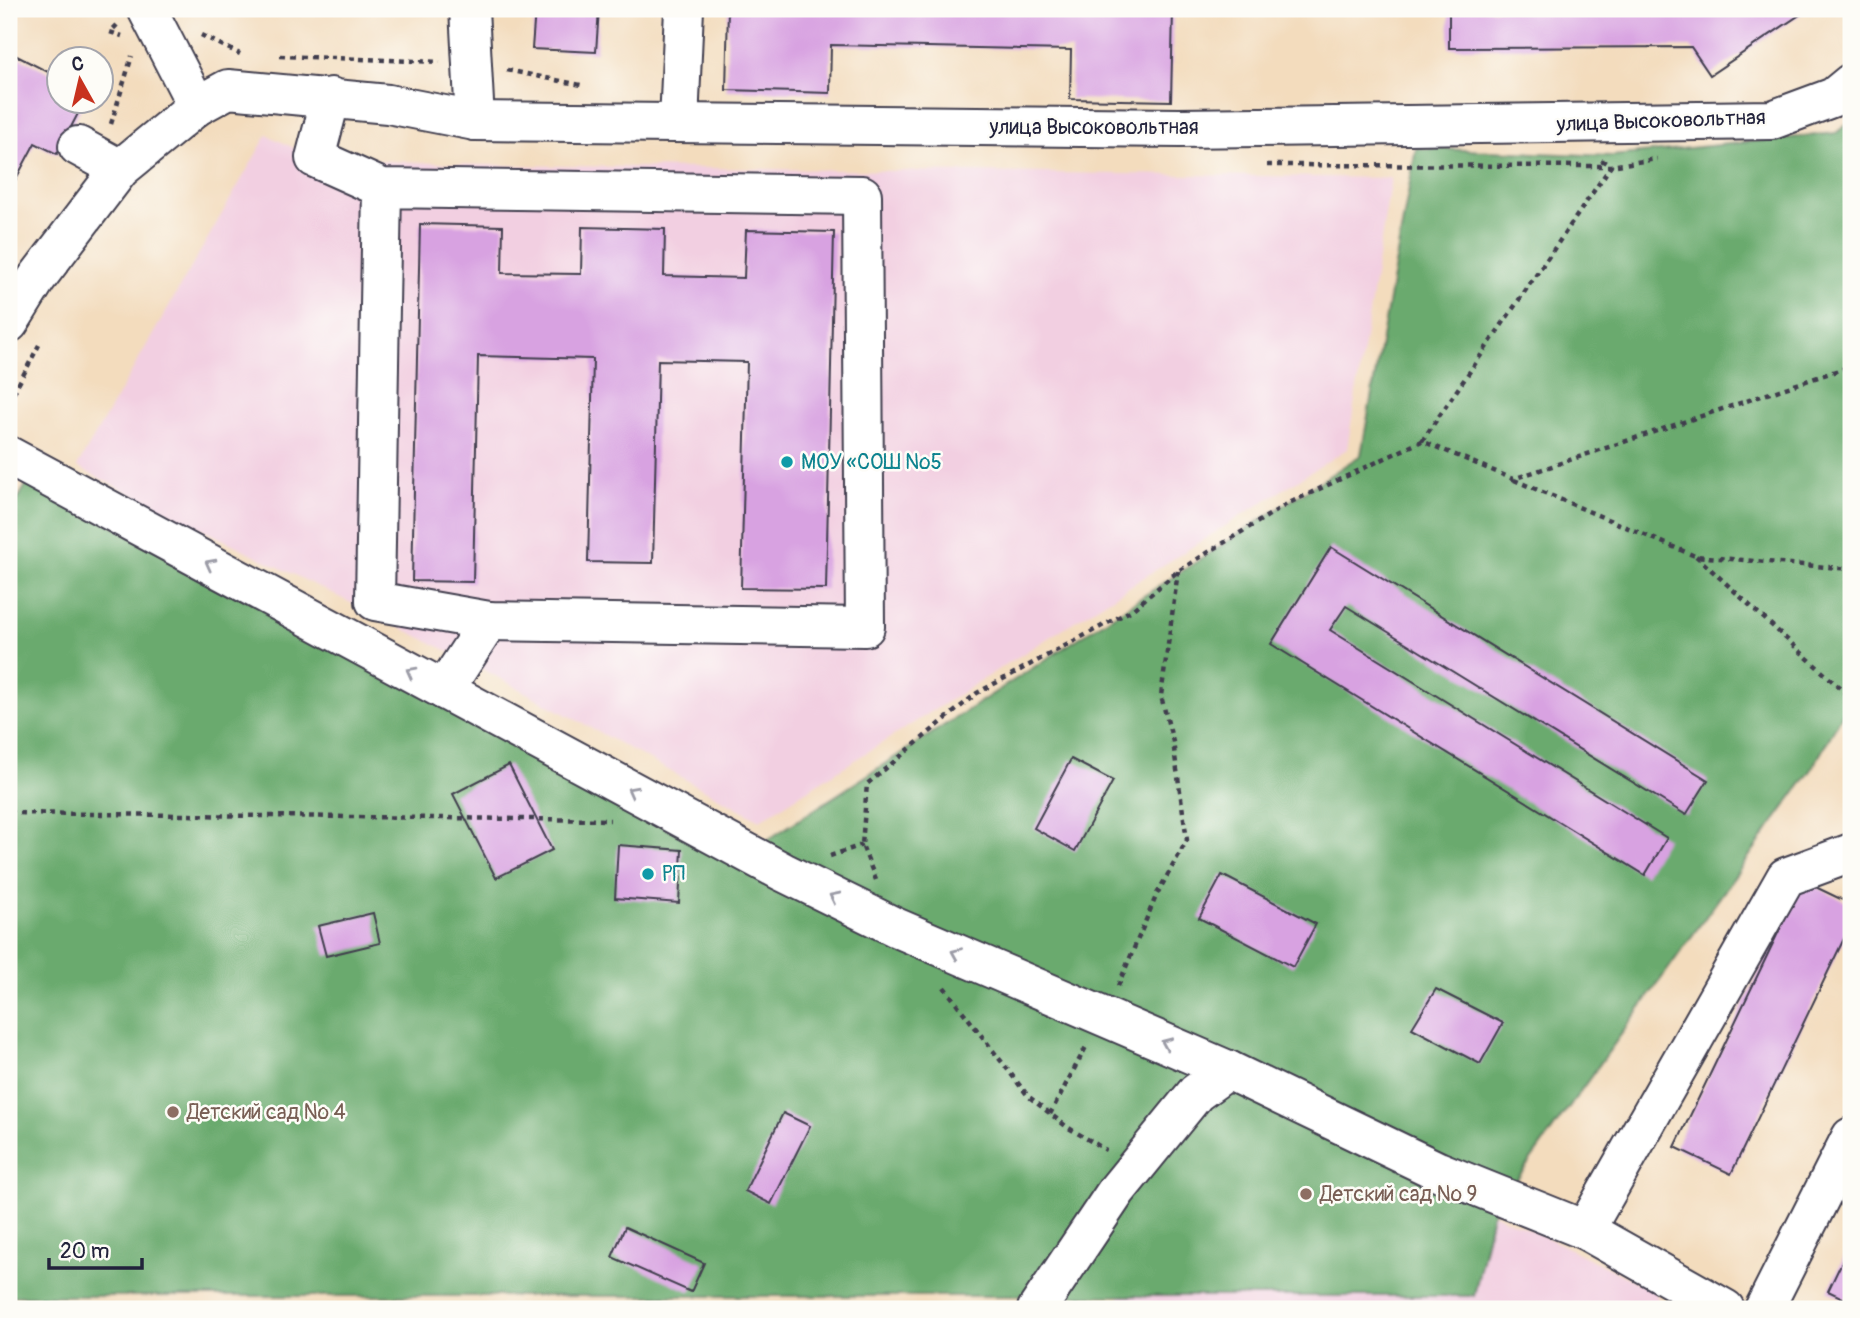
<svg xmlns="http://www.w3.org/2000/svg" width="1860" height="1318" viewBox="0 0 1860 1318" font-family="Pangolin,sans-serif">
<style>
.built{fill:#f2cfe1}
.forest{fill:#6aaa6e;stroke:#466654;stroke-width:2}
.building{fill:#d8a2e1}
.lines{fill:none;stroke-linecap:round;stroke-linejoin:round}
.minor-casing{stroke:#413e4e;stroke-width:42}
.path{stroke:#413e4e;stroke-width:4.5;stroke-dasharray:5 5;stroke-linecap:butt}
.minor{stroke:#fff;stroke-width:38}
.oneway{stroke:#9c9ca7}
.culture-dot{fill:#0f9aa8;stroke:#fdfcf7;stroke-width:2.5}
.education-dot{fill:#8d6e63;stroke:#fdfcf7;stroke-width:2.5}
.labels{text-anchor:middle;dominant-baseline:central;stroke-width:5;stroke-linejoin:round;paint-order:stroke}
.street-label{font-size:21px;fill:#22223b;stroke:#fdfcf7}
.culture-label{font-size:21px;fill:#0d838f;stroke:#fdfcf7;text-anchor:start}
.education-label{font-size:21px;fill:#785e54;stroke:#fdfcf7;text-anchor:start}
</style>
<rect width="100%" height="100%" fill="#fdfcf7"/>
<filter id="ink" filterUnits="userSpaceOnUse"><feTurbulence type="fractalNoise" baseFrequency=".0143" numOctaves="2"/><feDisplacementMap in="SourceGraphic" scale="14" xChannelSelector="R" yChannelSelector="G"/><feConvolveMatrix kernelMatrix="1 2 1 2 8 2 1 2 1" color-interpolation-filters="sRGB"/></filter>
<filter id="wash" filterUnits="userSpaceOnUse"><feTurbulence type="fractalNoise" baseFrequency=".00686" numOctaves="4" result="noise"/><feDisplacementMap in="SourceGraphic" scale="28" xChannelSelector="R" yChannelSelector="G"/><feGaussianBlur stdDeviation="1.57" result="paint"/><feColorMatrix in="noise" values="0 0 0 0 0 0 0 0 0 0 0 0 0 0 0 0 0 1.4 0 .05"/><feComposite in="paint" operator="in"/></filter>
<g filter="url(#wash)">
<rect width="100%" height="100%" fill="#f3dcbd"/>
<!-- built -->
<g class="built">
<path d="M267,135L315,158L481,165L1391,178L1347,449L760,820L464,659L77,467Z"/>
<path d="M1357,1154L1540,1234L1656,1292L1661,1309H1122L1114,1274Z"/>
</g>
<!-- forest -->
<path class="forest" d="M1851,121V699L1812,769L1492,1214L1474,1296H9V514L29,480L732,863L1361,455L1416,148L1612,156L1836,133Z"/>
<g id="blocks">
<!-- building -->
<g class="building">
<path d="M535,9H599L596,52L532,49Z"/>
<path d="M728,9H1173L1171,101L1070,99L1071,50L831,45L830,93L726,90Z"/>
<path d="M1449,9H1801L1804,12L1710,75L1691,47L1449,48Z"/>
<path d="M9,52L60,78V102H84L57,154L35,143L9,192Z"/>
<path d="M420,224L503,226L502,273L581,274L582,227L665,229L664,276L744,278L746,230L834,232L826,589L741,588L747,362L658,360L653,563L588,562L593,359L478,356L473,582L412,581Z"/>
<path d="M1331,547L1708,780L1686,815L1346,606L1330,630L1667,838L1645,875L1271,644Z"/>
<path d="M1071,759L1113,781L1075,851L1034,828Z"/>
<path d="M509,765L552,850L496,878L453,794Z"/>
<path d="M618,845L682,850L679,903L615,898Z"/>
<path d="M1222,875L1316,924L1293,967L1199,918Z"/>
<path d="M1803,881L1851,904V924L1731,1174L1675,1147Z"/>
<path d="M373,913L380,943L326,956L318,926Z"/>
<path d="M1436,989L1503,1023L1480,1064L1412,1028Z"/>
<path d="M783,1113L810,1126L771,1204L745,1191Z"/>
<path d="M625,1227L704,1263L691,1292L612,1257Z"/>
<path d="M1851,1243V1302L1828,1291Z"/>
</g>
</g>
</g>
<g filter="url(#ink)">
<use href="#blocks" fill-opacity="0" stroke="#413e4e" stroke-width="2"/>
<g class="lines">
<defs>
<g id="minor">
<path d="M147,9L197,106"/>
<path d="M469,9L475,121"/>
<path d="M331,97L315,158L382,188L375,601L489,621L865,627L862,195L382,188"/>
<path d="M679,123L684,9"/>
<path d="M78,146L120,169"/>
<path d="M9,323L37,278L120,169L197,106L228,89L388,104L475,121L1179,128L1772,120L1834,97L1851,83"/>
<path d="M9,456L783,872L895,927L1228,1070"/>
<path d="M444,690L489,621"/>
<path d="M1585,1230L1786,877L1851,853"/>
<path d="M1037,1309L1117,1190L1196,1093L1228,1070L1438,1171L1585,1230L1725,1309"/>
<path d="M1764,1309L1851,1137"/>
</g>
</defs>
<!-- minor casing -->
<use href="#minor" class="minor-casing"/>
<!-- path -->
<g class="path">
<path d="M117,25L110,32L122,36"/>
<path d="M201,35L240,54"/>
<path d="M280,56L440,62"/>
<path d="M507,70L581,85"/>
<path d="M111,124L132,56"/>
<path d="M1267,165L1611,166L1657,159"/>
<path d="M9,402L39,345"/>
<path d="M1422,441L1611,166L1598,158"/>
<path d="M1514,480L1695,556L1851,569"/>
<path d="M1696,556L1851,698"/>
<path d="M9,813L610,820"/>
<path d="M830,856L862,845"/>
<path d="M876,880L862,845L867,784L977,693L1132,610L1178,571L1287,504L1422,441L1513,479L1851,366"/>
<path d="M1118,986L1157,894L1187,840L1173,742L1161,696L1178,571"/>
<path d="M944,987L1028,1096L1067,1127L1106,1150"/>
<path d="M1050,1114L1086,1047"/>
</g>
<!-- minor -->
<use href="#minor" class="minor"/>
</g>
<!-- one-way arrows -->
<defs><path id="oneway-chevron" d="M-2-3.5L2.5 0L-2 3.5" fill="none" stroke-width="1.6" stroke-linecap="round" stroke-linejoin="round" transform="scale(1.75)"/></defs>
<g class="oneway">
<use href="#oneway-chevron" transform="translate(210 564) rotate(-152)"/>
<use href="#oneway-chevron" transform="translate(411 672) rotate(-152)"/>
<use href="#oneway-chevron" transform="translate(632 791) rotate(-152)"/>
<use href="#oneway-chevron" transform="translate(834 897) rotate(-154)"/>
<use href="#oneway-chevron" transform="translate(956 953) rotate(-157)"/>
<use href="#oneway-chevron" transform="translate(1166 1043) rotate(-157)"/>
</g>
</g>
<!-- markers -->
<g class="culture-dot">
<circle cx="787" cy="462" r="7"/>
<circle cx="648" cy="874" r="7"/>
</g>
<g class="education-dot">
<circle cx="173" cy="1112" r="7"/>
<circle cx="1306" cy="1194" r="7"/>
</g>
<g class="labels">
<!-- street labels -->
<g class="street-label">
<text transform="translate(1661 121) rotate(-2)">улица Высоковольтная</text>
<text x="1094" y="127">улица Высоковольтная</text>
</g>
<!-- culture labels -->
<g class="culture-label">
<text x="801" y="462">МОУ «СОШ №5</text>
<text x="662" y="874">РП</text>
</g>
<!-- education labels -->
<g class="education-label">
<text x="187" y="1112">Детский сад № 4</text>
<text x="1320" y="1194">Детский сад № 9</text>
</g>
</g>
<!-- margin -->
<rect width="1860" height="1318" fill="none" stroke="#fdfcf7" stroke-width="35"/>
<!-- north arrow -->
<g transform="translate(80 80) rotate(352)"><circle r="33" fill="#fdfcf7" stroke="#a5a5ac" stroke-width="2"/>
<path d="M0-5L12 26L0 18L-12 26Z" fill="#c8321e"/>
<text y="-10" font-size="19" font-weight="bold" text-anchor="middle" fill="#22223b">С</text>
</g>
<!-- scale -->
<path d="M49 1258v10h93v-10" fill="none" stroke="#22223b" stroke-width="3.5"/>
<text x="60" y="1258" font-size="21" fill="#22223b" stroke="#fdfcf7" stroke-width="5" paint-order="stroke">20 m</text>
</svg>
